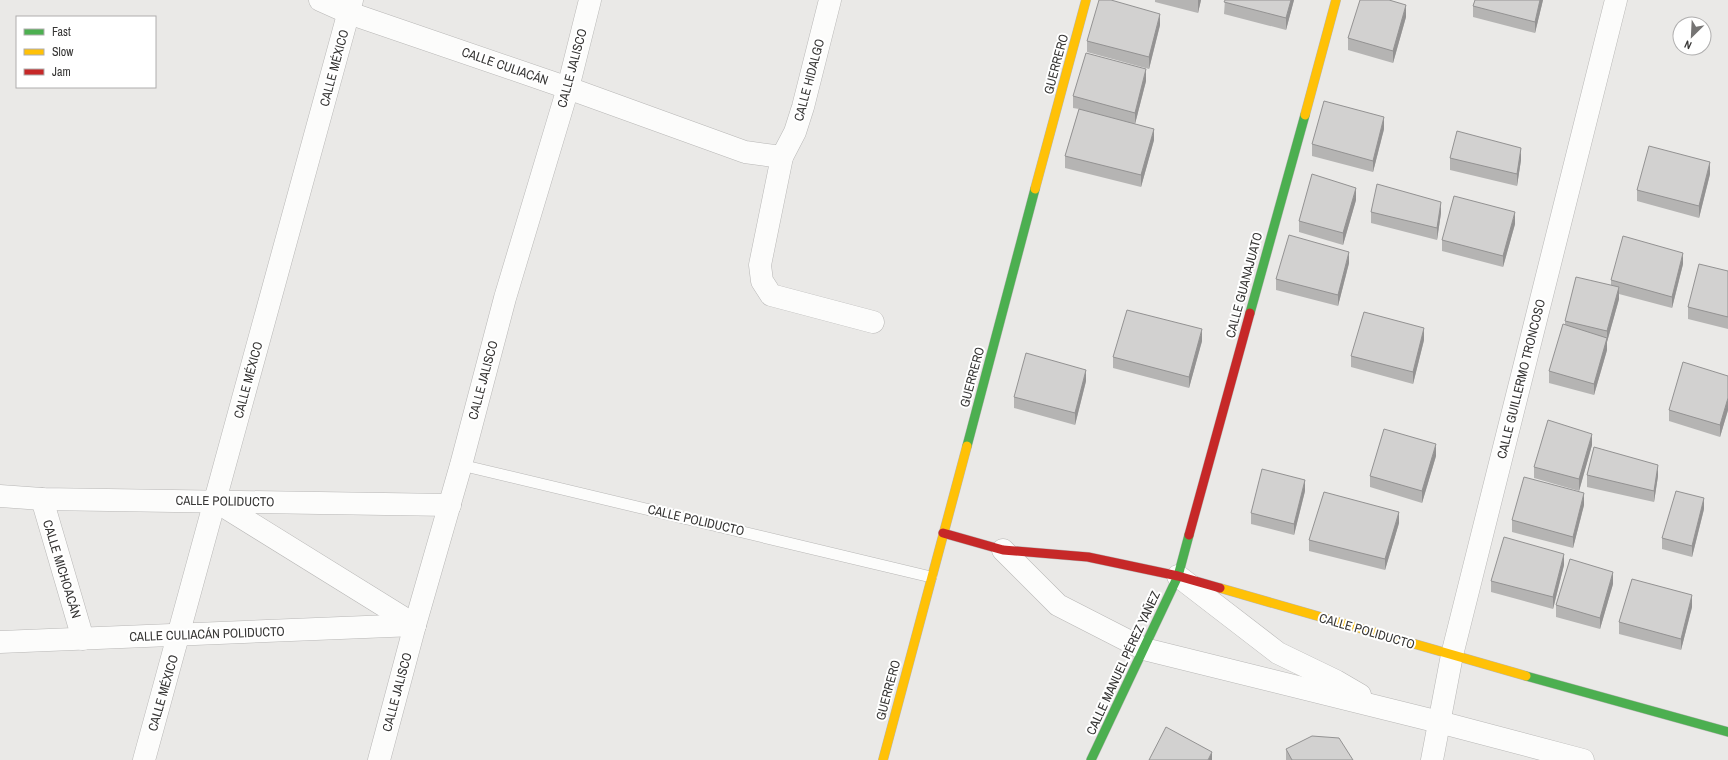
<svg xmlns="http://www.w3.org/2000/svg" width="1728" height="760" viewBox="0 0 1728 760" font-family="'Archivo Narrow',sans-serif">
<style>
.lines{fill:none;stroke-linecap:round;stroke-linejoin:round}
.lane-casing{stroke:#b8b7b6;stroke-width:12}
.street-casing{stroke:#b8b7b6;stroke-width:23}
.fast-casing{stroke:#b8b7b6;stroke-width:10}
.slow-casing{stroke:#b8b7b6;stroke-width:10}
.jam-casing{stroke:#b8b7b6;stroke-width:10}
.lane{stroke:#fcfcfb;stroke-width:11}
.street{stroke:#fcfcfb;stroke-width:22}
.fast{stroke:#4caf50;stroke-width:9}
.slow{stroke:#ffc107;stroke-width:9}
.jam{stroke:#c62828;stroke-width:9}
.wall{fill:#b5b4b3}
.shaded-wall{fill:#939292}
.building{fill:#d2d1d0;stroke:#939292}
.labels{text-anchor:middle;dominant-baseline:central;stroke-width:4;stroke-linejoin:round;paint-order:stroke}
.street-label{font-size:13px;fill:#363534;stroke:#fff}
</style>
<rect width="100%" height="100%" fill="#eae9e7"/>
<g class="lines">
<defs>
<path id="lane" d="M461,465L931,577"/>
<g id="street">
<path d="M320,0L349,13L568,88L745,152L782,157"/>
<path d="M830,0L803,107L795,132L782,157L760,265L762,281L771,295L873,322"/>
<path d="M0,496L42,499L450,505"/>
<path d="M42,499L83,639"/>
<path d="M215,501L415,625"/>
<path d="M1003,550L1058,605L1144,649L1439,722L1583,760"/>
<path d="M1178,576L1278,653L1336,681L1360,695"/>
<path d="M0,642L415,625"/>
<path d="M144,760L352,0"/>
<path d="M379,760L415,625L461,465L505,298L568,88L590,0"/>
<path d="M1432,760L1452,655L1616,0"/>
</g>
<g id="fast">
<path d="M1250,313L1305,115"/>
<path d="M967,446L1035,189"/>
<path d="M1526,676L1728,732"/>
<path d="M1091,760L1178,576L1189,535"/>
</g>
<g id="slow">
<path d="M1305,115L1336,0"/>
<path d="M1035,189L1086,0"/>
<path d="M1220,588L1526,676"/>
<path d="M883,760L967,446"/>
</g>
<g id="jam">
<path d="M943,533L1003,550L1088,557L1178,576L1220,588"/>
<path d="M1189,535L1250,313"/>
</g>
</defs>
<!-- lane casing -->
<use href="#lane" class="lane-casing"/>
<!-- street casing -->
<use href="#street" class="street-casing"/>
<!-- fast casing -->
<use href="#fast" class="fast-casing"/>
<!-- slow casing -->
<use href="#slow" class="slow-casing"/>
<!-- jam casing -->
<use href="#jam" class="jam-casing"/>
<!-- lane -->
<use href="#lane" class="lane"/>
<!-- street -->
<use href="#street" class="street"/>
<!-- fast -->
<use href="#fast" class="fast"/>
<!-- slow -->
<use href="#slow" class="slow"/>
<!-- jam -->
<use href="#jam" class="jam"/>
</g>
<!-- wall -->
<g class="wall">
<path d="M1155,0H1201L1198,13L1155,2Z"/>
<path d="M1225,0H1294L1286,30L1224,14Z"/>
<path d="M1475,0H1543L1535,33L1473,17V6Z"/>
<path d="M1406,17L1393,63L1348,50V38Z"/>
<path d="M1160,25L1149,69L1087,52V41Z"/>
<path d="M1146,81L1135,124L1154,140L1141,187L1065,168V156L1079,109L1073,108V96Z"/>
<path d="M1384,129L1373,172L1312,156V144Z"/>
<path d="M1450,158L1521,160L1517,186L1450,170Z"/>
<path d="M1710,174L1699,218L1637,201V190Z"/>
<path d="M1356,200L1343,245L1299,232V221Z"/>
<path d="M1371,212L1441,213L1437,240L1371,223Z"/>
<path d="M1515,224L1503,267L1442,251V240Z"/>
<path d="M1349,263L1338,306L1276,290V279Z"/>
<path d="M1683,264L1672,308L1619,294V299L1607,342V350L1594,395L1549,383V371L1565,325V321L1611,285V280Z"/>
<path d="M1728,271V329L1688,319V307Z"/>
<path d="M1424,340L1413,384L1351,367V356Z"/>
<path d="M1202,341L1189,388L1113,368V357Z"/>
<path d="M1728,376V410L1720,437L1669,421V410Z"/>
<path d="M1086,381L1075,425L1014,408V397Z"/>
<path d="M1592,445L1579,491L1534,478V467Z"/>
<path d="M1436,456L1422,503L1370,487V476Z"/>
<path d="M1587,475L1658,476L1654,502L1587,487Z"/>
<path d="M1305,491L1294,535L1251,524V513Z"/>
<path d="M1584,505L1573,548L1512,532V520Z"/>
<path d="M1704,509L1692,557L1662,549V538Z"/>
<path d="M1399,523L1385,570L1309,551V540Z"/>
<path d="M1564,565L1553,609L1491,592V581Z"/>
<path d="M1613,584L1600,629L1556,617V605Z"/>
<path d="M1692,607L1681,650L1619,634V622Z"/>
<path d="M1286,749L1353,760H1286Z"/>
</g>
<!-- shaded-wall -->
<g class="shaded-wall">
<path d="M1198,0H1201L1198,13Z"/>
<path d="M1291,0H1294L1286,30V18Z"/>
<path d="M1540,0H1543L1535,33V22Z"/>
<path d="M1406,5V17L1393,63V51Z"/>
<path d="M1160,14V25L1149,69V57Z"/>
<path d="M1146,69V81L1135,124V113Z"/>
<path d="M1384,117V129L1373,172V161Z"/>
<path d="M1154,129V140L1141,187V175Z"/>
<path d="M1521,148V160L1517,186V174Z"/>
<path d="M1710,162V174L1699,218V206Z"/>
<path d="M1356,188V200L1343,245V233Z"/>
<path d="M1441,202V213L1437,240V228Z"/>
<path d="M1515,212V224L1503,267V256Z"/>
<path d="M1349,252V263L1338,306V295Z"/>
<path d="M1683,253V264L1672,308V297Z"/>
<path d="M1619,287V299L1607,342V331Z"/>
<path d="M1424,328V340L1413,384V372Z"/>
<path d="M1202,329V341L1189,388V377Z"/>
<path d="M1607,338V350L1594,395V384Z"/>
<path d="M1086,370V381L1075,425V413Z"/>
<path d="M1728,398V410L1720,437V425Z"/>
<path d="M1592,434V445L1579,491V479Z"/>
<path d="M1436,444V456L1422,503V491Z"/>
<path d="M1658,465V476L1654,502V491Z"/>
<path d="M1305,480V491L1294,535V524Z"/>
<path d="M1584,493V505L1573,548V537Z"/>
<path d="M1704,498V509L1692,557V546Z"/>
<path d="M1399,512V523L1385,570V559Z"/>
<path d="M1564,554V565L1553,609V597Z"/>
<path d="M1613,572V584L1600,629V618Z"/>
<path d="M1692,595V607L1681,650V639Z"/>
<path d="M1212,752V760H1208Z"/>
</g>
<!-- building -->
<g class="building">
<path d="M1099,0H1111L1160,14L1149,57L1087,41Z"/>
<path d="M1225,0H1291L1286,18L1224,2Z"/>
<path d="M1360,0H1389L1406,5L1393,51L1348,38Z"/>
<path d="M1475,0H1540L1535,22L1473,6Z"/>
<path d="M1086,53L1146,69L1135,113L1073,96Z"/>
<path d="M1324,101L1384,117L1373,161L1312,144Z"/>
<path d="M1079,109L1154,129L1141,175L1065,156Z"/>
<path d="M1457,131L1521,148L1517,174L1450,158Z"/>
<path d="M1649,146L1710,162L1699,206L1637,190Z"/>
<path d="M1312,174L1356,188L1343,233L1299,221Z"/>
<path d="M1377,184L1441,202L1437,228L1371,212Z"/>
<path d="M1454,196L1515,212L1503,256L1442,240Z"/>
<path d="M1289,235L1349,252L1338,295L1276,279Z"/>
<path d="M1623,236L1683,253L1672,297L1611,280Z"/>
<path d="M1699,264L1728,271V317L1688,307Z"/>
<path d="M1576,277L1619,287L1607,331L1565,321Z"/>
<path d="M1127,310L1202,329L1189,377L1113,357Z"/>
<path d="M1364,312L1424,328L1413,372L1351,356Z"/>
<path d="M1563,324L1607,338L1594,384L1549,371Z"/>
<path d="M1026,353L1086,370L1075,413L1014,397Z"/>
<path d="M1683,362L1728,376V398L1720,425L1669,410Z"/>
<path d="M1548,420L1592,434L1579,479L1534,467Z"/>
<path d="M1384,429L1436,444L1422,491L1370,476Z"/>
<path d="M1594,447L1658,465L1654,491L1587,475Z"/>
<path d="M1262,469L1305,480L1294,524L1251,513Z"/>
<path d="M1524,477L1584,493L1573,537L1512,520Z"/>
<path d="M1676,491L1704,498L1692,546L1662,538Z"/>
<path d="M1324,492L1399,512L1385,559L1309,540Z"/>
<path d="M1504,537L1564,554L1553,597L1491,581Z"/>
<path d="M1570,559L1613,572L1600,618L1556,605Z"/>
<path d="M1632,579L1692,595L1681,639L1619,622Z"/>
<path d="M1166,727L1212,752L1208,760H1149Z"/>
<path d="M1312,736L1339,738L1353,760H1292L1286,749Z"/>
</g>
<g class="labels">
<!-- street labels -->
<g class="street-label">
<text transform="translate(1056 64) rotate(-75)">GUERRERO</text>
<text transform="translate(505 66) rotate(19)">CALLE CULIACÁN</text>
<text transform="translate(334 68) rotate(-75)">CALLE MÉXICO</text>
<text transform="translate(572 68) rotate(-75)">CALLE JALISCO</text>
<text transform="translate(809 80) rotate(-75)">CALLE HIDALGO</text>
<text transform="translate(1244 285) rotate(-75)">CALLE GUANAJUATO</text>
<text transform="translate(972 377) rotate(-75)">GUERRERO</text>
<text transform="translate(1521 379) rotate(-76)">CALLE GUILLERMO TRONCOSO</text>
<text transform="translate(248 380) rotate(-75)">CALLE MÉXICO</text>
<text transform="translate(483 380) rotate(-75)">CALLE JALISCO</text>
<text transform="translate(225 501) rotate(1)">CALLE POLIDUCTO</text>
<text transform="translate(696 520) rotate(13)">CALLE POLIDUCTO</text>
<text transform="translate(62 569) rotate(73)">CALLE MICHOACÁN</text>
<text transform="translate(1367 631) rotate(16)">CALLE POLIDUCTO</text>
<text transform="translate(207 634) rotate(-2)">CALLE CULIACÁN POLIDUCTO</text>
<text transform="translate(1123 663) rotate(-65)">CALLE MANUEL PÉREZ YAÑEZ</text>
<text transform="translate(888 690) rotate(-75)">GUERRERO</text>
<text transform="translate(397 692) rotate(-75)">CALLE JALISCO</text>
<text transform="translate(163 693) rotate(-74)">CALLE MÉXICO</text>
</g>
</g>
<!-- legend -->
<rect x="16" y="16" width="140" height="72" fill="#ffffff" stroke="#afaeae"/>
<rect x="24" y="29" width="20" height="6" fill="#4caf50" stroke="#afaeae"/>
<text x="52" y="36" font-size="12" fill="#363534">Fast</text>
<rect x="24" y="49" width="20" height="6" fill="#ffc107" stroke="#afaeae"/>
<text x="52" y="56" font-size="12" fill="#363534">Slow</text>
<rect x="24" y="69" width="20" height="6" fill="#c62828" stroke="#afaeae"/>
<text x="52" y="76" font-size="12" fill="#363534">Jam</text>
<!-- north arrow -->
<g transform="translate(1692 36) rotate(204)"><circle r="19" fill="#ffffff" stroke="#afaeae"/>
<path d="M0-3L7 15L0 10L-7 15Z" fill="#757473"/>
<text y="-6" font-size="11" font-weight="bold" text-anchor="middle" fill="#363534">N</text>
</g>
</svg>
